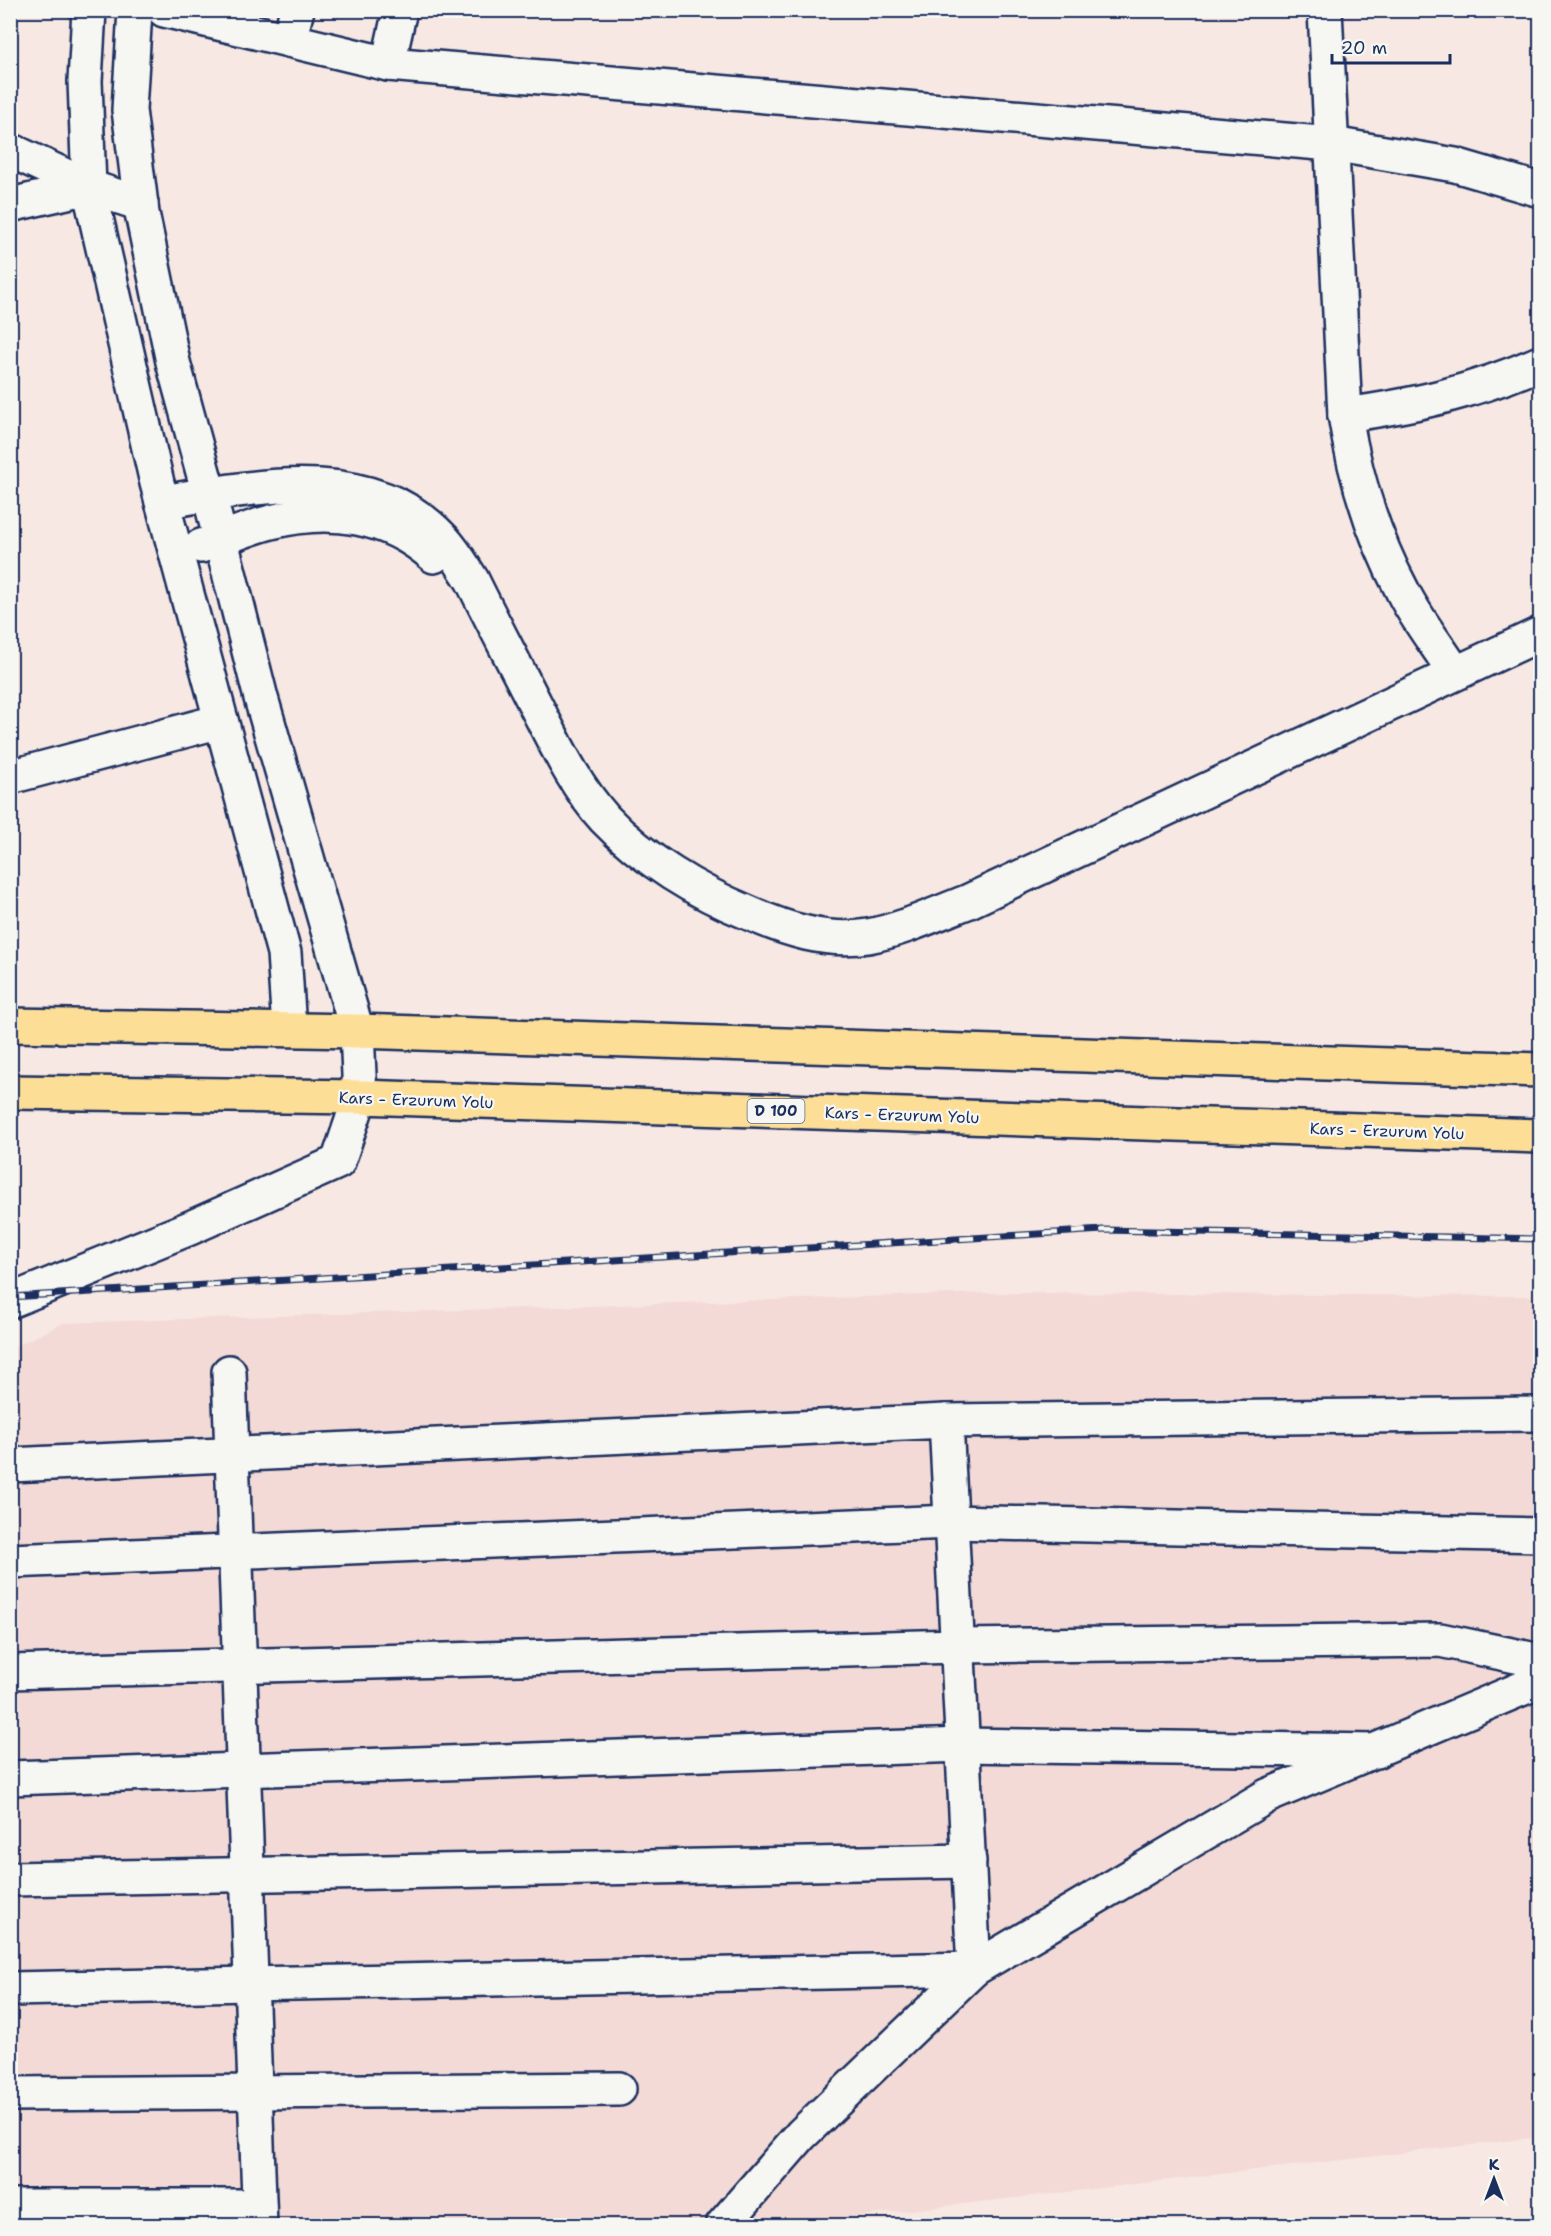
<svg xmlns="http://www.w3.org/2000/svg" width="1551" height="2236" viewBox="0 0 1551 2236" font-family="'Shantell Sans',sans-serif">
<style>
.built{fill:#f3dad6}
.lines{fill:none;stroke-linecap:round;stroke-linejoin:round}
.minor-casing{stroke:#1b2f5e;stroke-width:38}
.highway-casing{stroke:#1b2f5e;stroke-width:38}
.minor{stroke:#f6f6f2;stroke-width:33}
.highway{stroke:#fdde96;stroke-width:33}
.rail-casing{stroke:#1b2f5e;stroke-width:7}
.rail{stroke:#f6f6f2;stroke-width:4.5;stroke-dasharray:14;stroke-linecap:butt}
.labels{text-anchor:middle;dominant-baseline:central;stroke-width:4.5;stroke-linejoin:round;paint-order:stroke}
.shield{fill:#f6f6f2;stroke:#5d6b8a;stroke-width:1.5}
.shield-label{font-size:15px;font-weight:bold;fill:#1b2f5e}
.street-label{font-size:16px;fill:#1b2f5e;stroke:#f6f6f2}
</style>
<rect width="100%" height="100%" fill="#f7e8e3"/>
<filter id="ink" filterUnits="userSpaceOnUse"><feTurbulence type="fractalNoise" baseFrequency=".0167" numOctaves="2"/><feDisplacementMap in="SourceGraphic" scale="12" xChannelSelector="R" yChannelSelector="G"/><feConvolveMatrix kernelMatrix="1 2 1 2 8 2 1 2 1" color-interpolation-filters="sRGB"/></filter>
<g filter="url(#ink)">
<!-- built -->
<path class="built" d="M986,1293L1540,1296V2137L783,2225L11,2226V1349L63,1323Z"/>
<g class="lines">
<defs>
<g id="minor">
<path d="M89,10L85,81L89,187L157,483L284,953L289,1029"/>
<path d="M164,10L388,64L1332,144L1455,165L1540,190"/>
<path d="M1325,10L1345,415C1355,477 1373,536 1403,592C1417,620 1438,646 1455,673"/>
<path d="M289,40L297,10"/>
<path d="M388,64L400,10"/>
<path d="M10,150L89,187L141,204"/>
<path d="M10,205L89,187"/>
<path d="M1345,415C1417,405 1473,392 1540,363"/>
<path d="M162,502C254,487 371,461 443,539C455,552 463,566 472,580C493,623 515,664 536,706C556,745 575,786 605,819C644,860 697,892 749,913C785,929 827,943 868,936C902,930 935,914 967,902L1540,634"/>
<path d="M201,546C224,539 247,528 271,522C330,507 388,515 434,556"/>
<path d="M10,777L221,721"/>
<path d="M10,1301L190,1228L338,1162L360,1097L357,1031L261,698L209,494L173,362L142,213L129,110L135,10"/>
<path d="M229,1372L260,2226"/>
<path d="M10,1465L946,1421L1540,1414"/>
<path d="M10,1561L951,1522L1540,1535"/>
<path d="M10,1672L958,1646L1440,1640L1540,1661"/>
<path d="M10,1778L963,1745L1377,1751"/>
<path d="M10,1879L969,1861"/>
<path d="M10,1989L974,1969L946,1421"/>
<path d="M10,2094L619,2089"/>
<path d="M10,2206H259"/>
<path d="M722,2226L801,2135L974,1969L1267,1796L1540,1681"/>
</g>
<g id="highway">
<path d="M10,1025L357,1031L1540,1070"/>
<path d="M10,1092L360,1097L1540,1136"/>
</g>
</defs>
<!-- minor casing -->
<use href="#minor" class="minor-casing"/>
<!-- highway casing -->
<use href="#highway" class="highway-casing"/>
<!-- minor -->
<use href="#minor" class="minor"/>
<!-- highway -->
<use href="#highway" class="highway"/>
<defs>
<path id="rail" d="M10,1297L1103,1230L1540,1239"/>
</defs>
<!-- rail casing -->
<use href="#rail" class="rail-casing"/>
<!-- rail -->
<use href="#rail" class="rail"/>
</g>
</g>
<g class="labels">
<!-- shield labels -->
<rect class="shield" x="747.5" y="1099" width="57" height="24" rx="4.5"/>
<g class="shield-label">
<text x="776" y="1111">D 100</text>
</g>
<!-- street labels -->
<g class="street-label">
<text transform="translate(416 1100) rotate(2)">Kars - Erzurum Yolu</text>
<text transform="translate(902 1115) rotate(2)">Kars - Erzurum Yolu</text>
<text transform="translate(1387 1131) rotate(2)">Kars - Erzurum Yolu</text>
</g>
</g>
<!-- margin -->
<rect width="1551" height="2236" fill="none" stroke="#f6f6f2" stroke-width="36"/>
<rect x="18" y="18" width="1515" height="2200" fill="none" stroke="#1b2f5e" stroke-width="2" filter="url(#ink)"/>
<!-- north arrow -->
<g transform="translate(1494 2179)" stroke="#f6f6f2" stroke-width="4.5" paint-order="stroke">
<path d="M0-4.5L10 22L0 15L-10 22Z" fill="#1b2f5e"/>
<text y="-9" font-size="16" font-weight="bold" text-anchor="middle" fill="#1b2f5e">K</text>
</g>
<!-- scale -->
<path d="M1332 54v9h118v-9" fill="none" stroke="#1b2f5e" stroke-width="3"/>
<text x="1341" y="54" font-size="18" fill="#1b2f5e" stroke="#f6f6f2" stroke-width="4.5" paint-order="stroke">20 m</text>
</svg>
